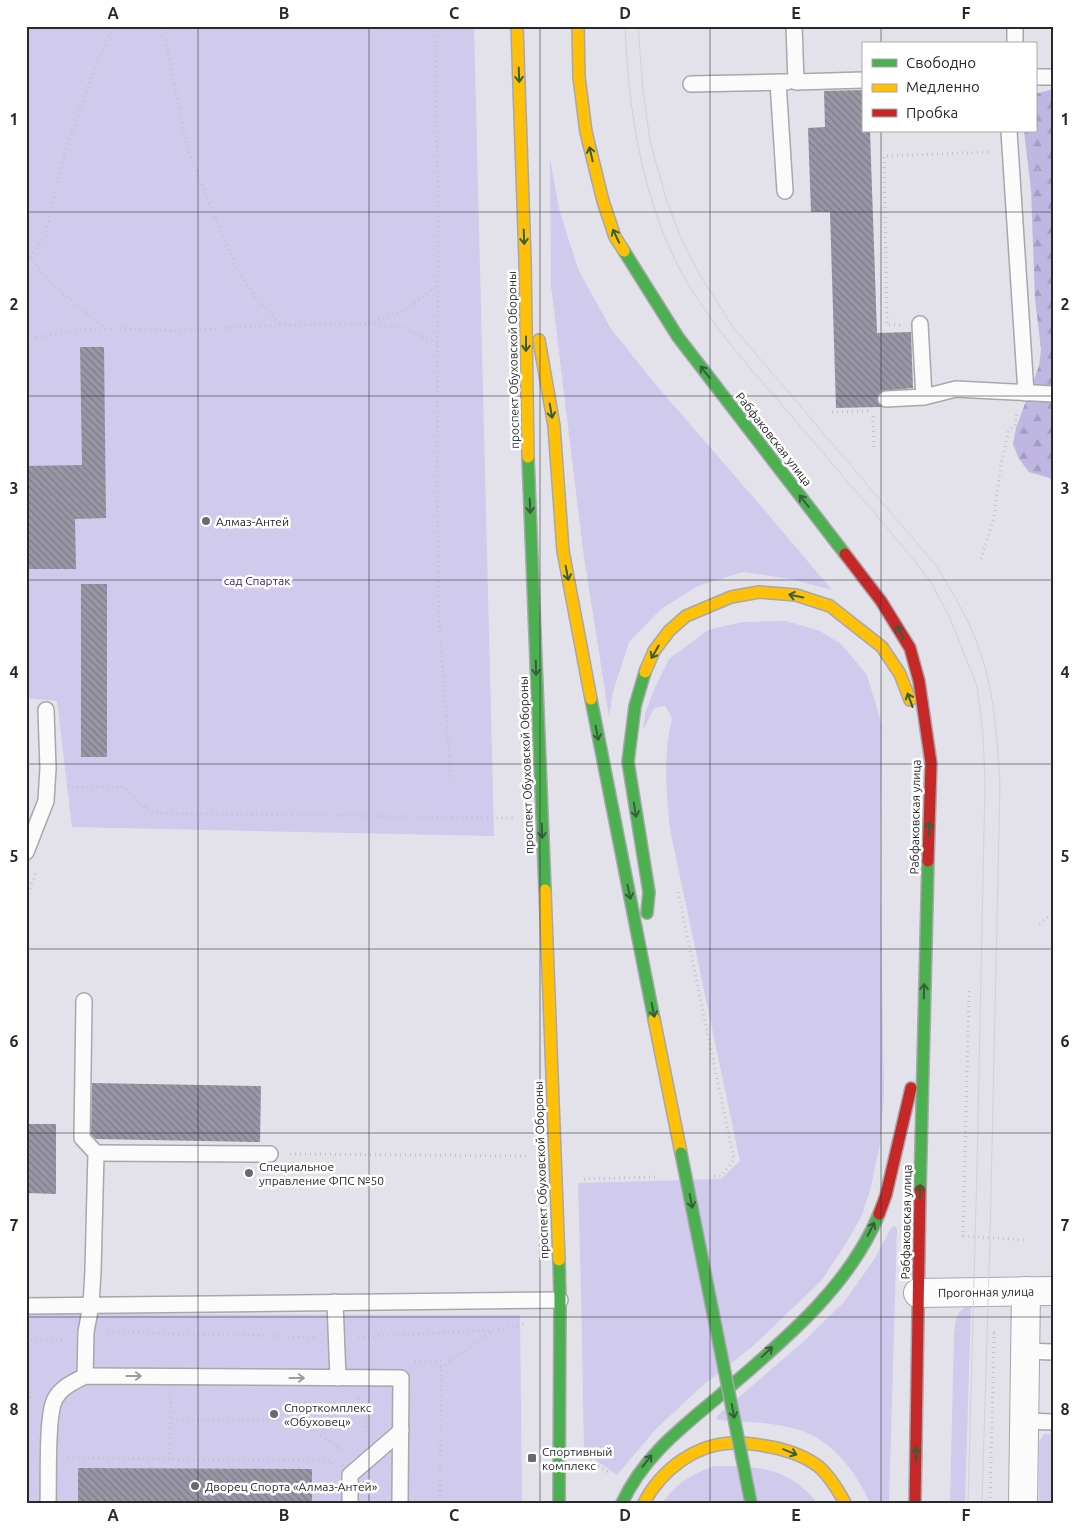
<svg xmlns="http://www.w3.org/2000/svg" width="1079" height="1529" viewBox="0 0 1079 1529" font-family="Ubuntu,sans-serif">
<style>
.green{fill:#d0caed}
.forest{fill:url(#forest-firs)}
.building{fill:url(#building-back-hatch)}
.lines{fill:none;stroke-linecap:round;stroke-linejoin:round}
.lane-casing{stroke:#a7a7ac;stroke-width:18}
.street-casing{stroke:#a7a7ac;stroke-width:30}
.fast-casing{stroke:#a7a7ac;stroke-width:14}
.slow-casing{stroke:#a7a7ac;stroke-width:14}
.jam-casing{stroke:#a7a7ac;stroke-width:14}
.path{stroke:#c3c3c6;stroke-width:3;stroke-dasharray:1 4;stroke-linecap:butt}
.lane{stroke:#fbfbfc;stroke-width:15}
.street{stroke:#fbfbfc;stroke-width:28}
.fast{stroke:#4caf50;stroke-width:11}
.slow{stroke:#ffc107;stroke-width:11}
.jam{stroke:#c62828;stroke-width:11}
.tram{stroke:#d2d1d4;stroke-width:1}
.fast-bridge-casing{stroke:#a7a7ac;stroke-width:14;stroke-linecap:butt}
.fast-bridge{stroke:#4caf50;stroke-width:11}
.oneway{stroke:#365e3b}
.oneway2{stroke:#9c9c9f}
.grid{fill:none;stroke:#28282d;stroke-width:1;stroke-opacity:0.55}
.poi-dot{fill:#69696f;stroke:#fff;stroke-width:2}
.labels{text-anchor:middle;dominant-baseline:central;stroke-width:5;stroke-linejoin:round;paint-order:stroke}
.street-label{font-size:12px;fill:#28282d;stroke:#fff}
.poi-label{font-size:12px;fill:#28282d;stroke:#fff;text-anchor:start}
.park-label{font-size:12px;fill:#371c6f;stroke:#fff}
.neatline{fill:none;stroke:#28282d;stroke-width:2}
.grid-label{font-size:16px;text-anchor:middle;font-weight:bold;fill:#28282d}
</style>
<defs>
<pattern id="forest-firs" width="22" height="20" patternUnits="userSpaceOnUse" patternTransform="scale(1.25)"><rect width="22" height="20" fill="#bfb7e2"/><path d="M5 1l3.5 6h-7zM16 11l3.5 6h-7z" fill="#a49dc2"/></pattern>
<pattern id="building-back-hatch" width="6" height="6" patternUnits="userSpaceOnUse" patternTransform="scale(1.25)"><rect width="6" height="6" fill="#9996a6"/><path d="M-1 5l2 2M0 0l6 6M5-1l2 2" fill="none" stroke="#7d7a88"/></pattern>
</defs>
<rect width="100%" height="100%" fill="#e3e2ea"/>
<!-- green -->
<g class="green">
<path d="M26,26H474L494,836L72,827L57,701L26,698Z"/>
<path d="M550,158L559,209L578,269L611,329L656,385L761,506L832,590L791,579L743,572L698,586L661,609L629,642L613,692L609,717L583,550L551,286Z"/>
<path d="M786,621L820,631L841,644L867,675L882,725L880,850L884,1095L880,1144L870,1191L861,1217L845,1245L821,1281L752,1347L703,1385L656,1429L617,1475L584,1452L581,1288L578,1183L721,1179L740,1161L670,829C666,789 663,758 672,718L665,706L654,708L643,730L645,714L655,687L669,659L708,630L742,622Z"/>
<path d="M895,1226L897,1229L889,1503H870C856,1472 831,1438 796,1429C772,1422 745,1422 720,1420L717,1419V1416L803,1342L845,1301L875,1258L891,1228Z"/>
<path d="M971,1306L965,1503H950L954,1335C956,1321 955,1309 971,1306Z"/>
<path d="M26,1314L520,1315L522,1503H26Z"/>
<path d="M1044,1434H1053V1503H1039V1442Z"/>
<path d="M715,1466C757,1466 789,1467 817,1503H662C678,1482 691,1474 715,1466Z"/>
</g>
<!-- forest -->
<path class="forest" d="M1053,89V479L1029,472L1019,459L1013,444L1016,428L1039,366L1041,349L1035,299L1031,190L1024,131H1035V94Z"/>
<!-- building -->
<g class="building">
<path d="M863,90V131H870L877,333L911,332L913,388L881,391L877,399L881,407L836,408L830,212H811L808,128L825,127L824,91Z"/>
<path d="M80,347H104L106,518L75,519L76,569H26V466L82,465Z"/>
<rect x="81" y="584" width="26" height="173"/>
<path d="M92,1083L261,1086L260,1142L96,1139L91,1134Z"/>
<path d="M26,1124H56V1194L26,1193Z"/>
<path d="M78,1468L312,1469V1503H78Z"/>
</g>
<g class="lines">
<defs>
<g id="lane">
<path d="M794,26L796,82L863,80"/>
<path d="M1015,26V44"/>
<path d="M1035,77H1053"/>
<path d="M778,82L785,191"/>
<path d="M691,84L787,82"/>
<path d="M1009,131L1026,393"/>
<path d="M920,324L924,397"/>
<path d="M886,399L924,397L956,389L1053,394"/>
<path d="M26,852L46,801L48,768L46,710"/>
<path d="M84,1001L82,1138L96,1153L93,1271L91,1305L86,1332L85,1376"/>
<path d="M96,1153L270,1154"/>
<path d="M335,1302L338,1378"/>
<path d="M26,1306L560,1300"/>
<path d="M1025,1351L1053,1352"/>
<path d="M1024,1421L1053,1422"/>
<path d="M48,1503C49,1481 46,1415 55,1399C61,1387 74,1382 85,1376L401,1378L400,1503"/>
<path d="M350,1503V1475L401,1431"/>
</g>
<g id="street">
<path d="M918,1293L1053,1291"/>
<path d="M1023,1503L1026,1291"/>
</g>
<g id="fast">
<path d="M624,251L678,337L845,554"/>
<path d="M528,457L545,890"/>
<path d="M645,672L635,706L628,762L649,892L647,913"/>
<path d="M591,699L654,1019"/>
<path d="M920,1190L928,861"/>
<path d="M559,1260L560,1300L559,1503"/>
<path d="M622,1503C644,1456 679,1430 718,1397C778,1345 848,1290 879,1214"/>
</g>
<g id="slow">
<path d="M517,26L525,260L528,457"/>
<path d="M578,26L579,77L586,132L603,201L615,237L624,251"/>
<path d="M539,340L554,426L563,551L591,699"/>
<path d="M645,672L654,651L669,631L686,616L731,597L759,592L796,595L830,606L882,647L900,674L910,700"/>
<path d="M545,890L559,1260"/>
<path d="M654,1019L681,1153"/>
<path d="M644,1503C661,1470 696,1443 735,1443C745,1443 756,1444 765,1446C784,1449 803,1455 818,1466C830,1476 838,1490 845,1503"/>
</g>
<g id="jam">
<path d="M845,554L881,601L910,648L919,681L931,763L928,861"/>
<path d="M879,1214L886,1195L911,1088"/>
<path d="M915,1503L920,1190"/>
</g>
</defs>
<!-- lane casing -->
<use href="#lane" class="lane-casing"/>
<!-- street casing -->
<use href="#street" class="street-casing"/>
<!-- fast casing -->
<use href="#fast" class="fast-casing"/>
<!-- slow casing -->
<use href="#slow" class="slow-casing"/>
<!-- jam casing -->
<use href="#jam" class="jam-casing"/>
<!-- path -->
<g class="path">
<path d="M158,26L166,43L188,151L235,265L254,296L281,325"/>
<path d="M435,26L438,202L437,486L439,619L451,781"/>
<path d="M1033,166L1053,179"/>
<path d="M29,257L51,284L105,329"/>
<path d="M26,259L31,257L45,236L66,149L81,106L105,43L114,26"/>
<path d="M369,323L406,309L437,286"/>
<path d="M900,325H887L884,156L991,152"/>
<path d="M26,340L73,330L122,328L169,331L282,325L368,324L404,328L437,344"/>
<path d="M832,412L869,411"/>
<path d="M873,416L874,451"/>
<path d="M981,559L994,517L1001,464L1009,430L1015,426L1017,412"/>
<path d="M26,692L29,698"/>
<path d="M67,787H124L151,813L515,818"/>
<path d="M678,892L734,1160L721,1176H714"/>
<path d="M26,898L37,870"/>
<path d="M1039,924L1053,913"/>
<path d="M969,991L963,1236L1028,1240"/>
<path d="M290,1154L526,1156"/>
<path d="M584,1179L657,1177"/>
<path d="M108,1332L314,1337"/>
<path d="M358,1337L494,1330L526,1324"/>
<path d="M26,1340H65"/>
<path d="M415,1362L441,1361L440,1503"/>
<path d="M441,1368L493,1331"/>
<path d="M26,1383L32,1399"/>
<path d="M169,1397L171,1402L170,1419L303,1421L304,1404L307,1398"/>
<path d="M358,1399C369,1408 366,1420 365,1432"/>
<path d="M300,1421L344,1451"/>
<path d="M586,1457L608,1472"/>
<path d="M68,1458L332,1461V1463"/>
<path d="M170,1459V1419"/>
<path d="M990,1503L994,1333H997"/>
</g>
<!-- lane -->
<use href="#lane" class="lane"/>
<!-- street -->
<use href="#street" class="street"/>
<!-- fast -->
<use href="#fast" class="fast"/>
<!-- slow -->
<use href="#slow" class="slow"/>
<!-- jam -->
<use href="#jam" class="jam"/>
<!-- tram -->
<g class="tram">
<path d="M625,26C628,99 638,172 666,240C693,306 742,358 788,412C835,467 883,522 929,579L949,616L977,686L983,734L985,782L977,1168L968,1503"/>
<path d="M638,26L643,90L650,141L666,198L680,236L700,275L733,327L938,568C952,592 966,615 976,640C994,685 997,735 1000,783L990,1238L982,1503"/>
</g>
<defs>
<path id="fast-bridge" d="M681,1153L751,1503"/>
</defs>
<!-- fast-bridge casing -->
<use href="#fast-bridge" class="fast-bridge-casing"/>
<!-- fast-bridge -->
<use href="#fast-bridge" class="fast-bridge"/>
</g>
<!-- one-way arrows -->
<defs><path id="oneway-shaft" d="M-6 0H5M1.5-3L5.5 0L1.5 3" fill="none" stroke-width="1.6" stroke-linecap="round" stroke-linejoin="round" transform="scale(1.25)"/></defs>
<g class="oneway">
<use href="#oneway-shaft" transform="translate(519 75) rotate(88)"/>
<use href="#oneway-shaft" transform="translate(591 154) rotate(-103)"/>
<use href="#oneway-shaft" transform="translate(616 236) rotate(-115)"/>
<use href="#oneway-shaft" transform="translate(524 237) rotate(88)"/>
<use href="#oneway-shaft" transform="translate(526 344) rotate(90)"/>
<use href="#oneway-shaft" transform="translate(705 372) rotate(-128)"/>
<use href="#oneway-shaft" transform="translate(551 411) rotate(80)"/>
<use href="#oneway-shaft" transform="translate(804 501) rotate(-128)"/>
<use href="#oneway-shaft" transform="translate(530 506) rotate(88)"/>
<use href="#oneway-shaft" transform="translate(567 573) rotate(79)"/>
<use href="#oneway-shaft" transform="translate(796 596) rotate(-169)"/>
<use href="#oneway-shaft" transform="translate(900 632) rotate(-121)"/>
<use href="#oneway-shaft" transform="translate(655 652) rotate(120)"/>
<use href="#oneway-shaft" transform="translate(536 668) rotate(88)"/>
<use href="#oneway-shaft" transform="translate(910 700) rotate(-110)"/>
<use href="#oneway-shaft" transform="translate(597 733) rotate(79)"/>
<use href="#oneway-shaft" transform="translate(635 810) rotate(81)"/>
<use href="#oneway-shaft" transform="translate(929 829) rotate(-88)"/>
<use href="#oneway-shaft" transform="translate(542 831) rotate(88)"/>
<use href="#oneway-shaft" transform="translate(629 892) rotate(78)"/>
<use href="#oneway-shaft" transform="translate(924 991) rotate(-88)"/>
<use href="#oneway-shaft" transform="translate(653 1010) rotate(79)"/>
<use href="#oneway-shaft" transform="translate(920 1192) rotate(-89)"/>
<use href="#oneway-shaft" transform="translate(691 1201) rotate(79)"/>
<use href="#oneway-shaft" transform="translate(871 1229) rotate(-63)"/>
<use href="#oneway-shaft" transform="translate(767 1352) rotate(-43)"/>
<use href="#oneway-shaft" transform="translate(733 1411) rotate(79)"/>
<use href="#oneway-shaft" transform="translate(790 1452) rotate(22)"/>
<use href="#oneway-shaft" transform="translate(916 1454) rotate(-89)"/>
<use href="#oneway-shaft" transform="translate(647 1461) rotate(-52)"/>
</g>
<g class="oneway2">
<use href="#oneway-shaft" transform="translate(134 1376)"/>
<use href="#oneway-shaft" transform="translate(297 1378)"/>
</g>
<!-- grid -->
<path class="grid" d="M198,26V1503M369,26V1503M540,26V1503M710,26V1503M881,26V44M881,131V1503M26,212H1053M26,396H1053M26,580H1053M26,764H1053M26,949H1053M26,1133H1053M26,1317H1053"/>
<!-- markers -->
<g class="poi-dot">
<circle cx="206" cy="521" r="5"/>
<circle cx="249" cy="1173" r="5"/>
<circle cx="274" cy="1414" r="5"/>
<rect x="527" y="1453" width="10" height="10" rx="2.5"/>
<circle cx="195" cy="1486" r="5"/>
</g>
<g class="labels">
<!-- street labels -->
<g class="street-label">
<text transform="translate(513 360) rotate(-91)">проспект Обуховской Обороны</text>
<text transform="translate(774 439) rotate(52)">Рабфаковская улица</text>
<text transform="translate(526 765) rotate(-92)">проспект Обуховской Обороны</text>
<text transform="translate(915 817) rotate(-89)">Рабфаковская улица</text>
<text transform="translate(541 1170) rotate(-92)">проспект Обуховской Обороны</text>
<text transform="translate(906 1222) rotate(-89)">Рабфаковская улица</text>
<text transform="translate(986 1292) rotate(-1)">Прогонная улица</text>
</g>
<!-- poi labels -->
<g class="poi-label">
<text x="216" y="521">Алмаз-Антей</text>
<text x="259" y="1166">Специальное<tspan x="259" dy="14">управление ФПС №50</tspan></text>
<text x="284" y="1407">Спорткомплекс<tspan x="284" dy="14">«Обуховец»</tspan></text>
<text x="542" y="1451">Спортивный<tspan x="542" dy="14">комплекс</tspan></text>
<text x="205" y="1486">Дворец Спорта «Алмаз-Антей»</text>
</g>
<!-- park labels -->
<g class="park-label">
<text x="257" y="580">сад Спартак</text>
</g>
</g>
<!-- border -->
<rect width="1079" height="1529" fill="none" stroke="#ffffff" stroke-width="55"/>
<!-- legend -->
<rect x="862" y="42" width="175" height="90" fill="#ffffff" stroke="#a9a9ab"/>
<rect x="872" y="59" width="25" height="8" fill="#4caf50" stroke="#a9a9ab"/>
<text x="906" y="68" font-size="15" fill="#28282d">Свободно</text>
<rect x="872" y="84" width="25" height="8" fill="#ffc107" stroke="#a9a9ab"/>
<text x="906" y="92" font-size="15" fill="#28282d">Медленно</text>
<rect x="872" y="109" width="25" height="8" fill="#c62828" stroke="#a9a9ab"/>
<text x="906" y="118" font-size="15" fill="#28282d">Пробка</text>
<rect x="28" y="28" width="1024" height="1474" class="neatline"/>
<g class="grid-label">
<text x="113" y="19">A</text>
<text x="284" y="19">B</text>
<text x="454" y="19">C</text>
<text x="625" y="19">D</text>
<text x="796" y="19">E</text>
<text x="966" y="19">F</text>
<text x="14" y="125">1</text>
<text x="1065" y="125">1</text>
<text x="14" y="310">2</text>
<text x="1065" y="310">2</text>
<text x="14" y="494">3</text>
<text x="1065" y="494">3</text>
<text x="14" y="678">4</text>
<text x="1065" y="678">4</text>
<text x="14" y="862">5</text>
<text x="1065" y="862">5</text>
<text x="14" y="1047">6</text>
<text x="1065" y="1047">6</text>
<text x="14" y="1231">7</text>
<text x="1065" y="1231">7</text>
<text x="14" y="1415">8</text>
<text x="1065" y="1415">8</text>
<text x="113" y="1521">A</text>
<text x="284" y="1521">B</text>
<text x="454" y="1521">C</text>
<text x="625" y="1521">D</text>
<text x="796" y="1521">E</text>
<text x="966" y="1521">F</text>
</g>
</svg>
